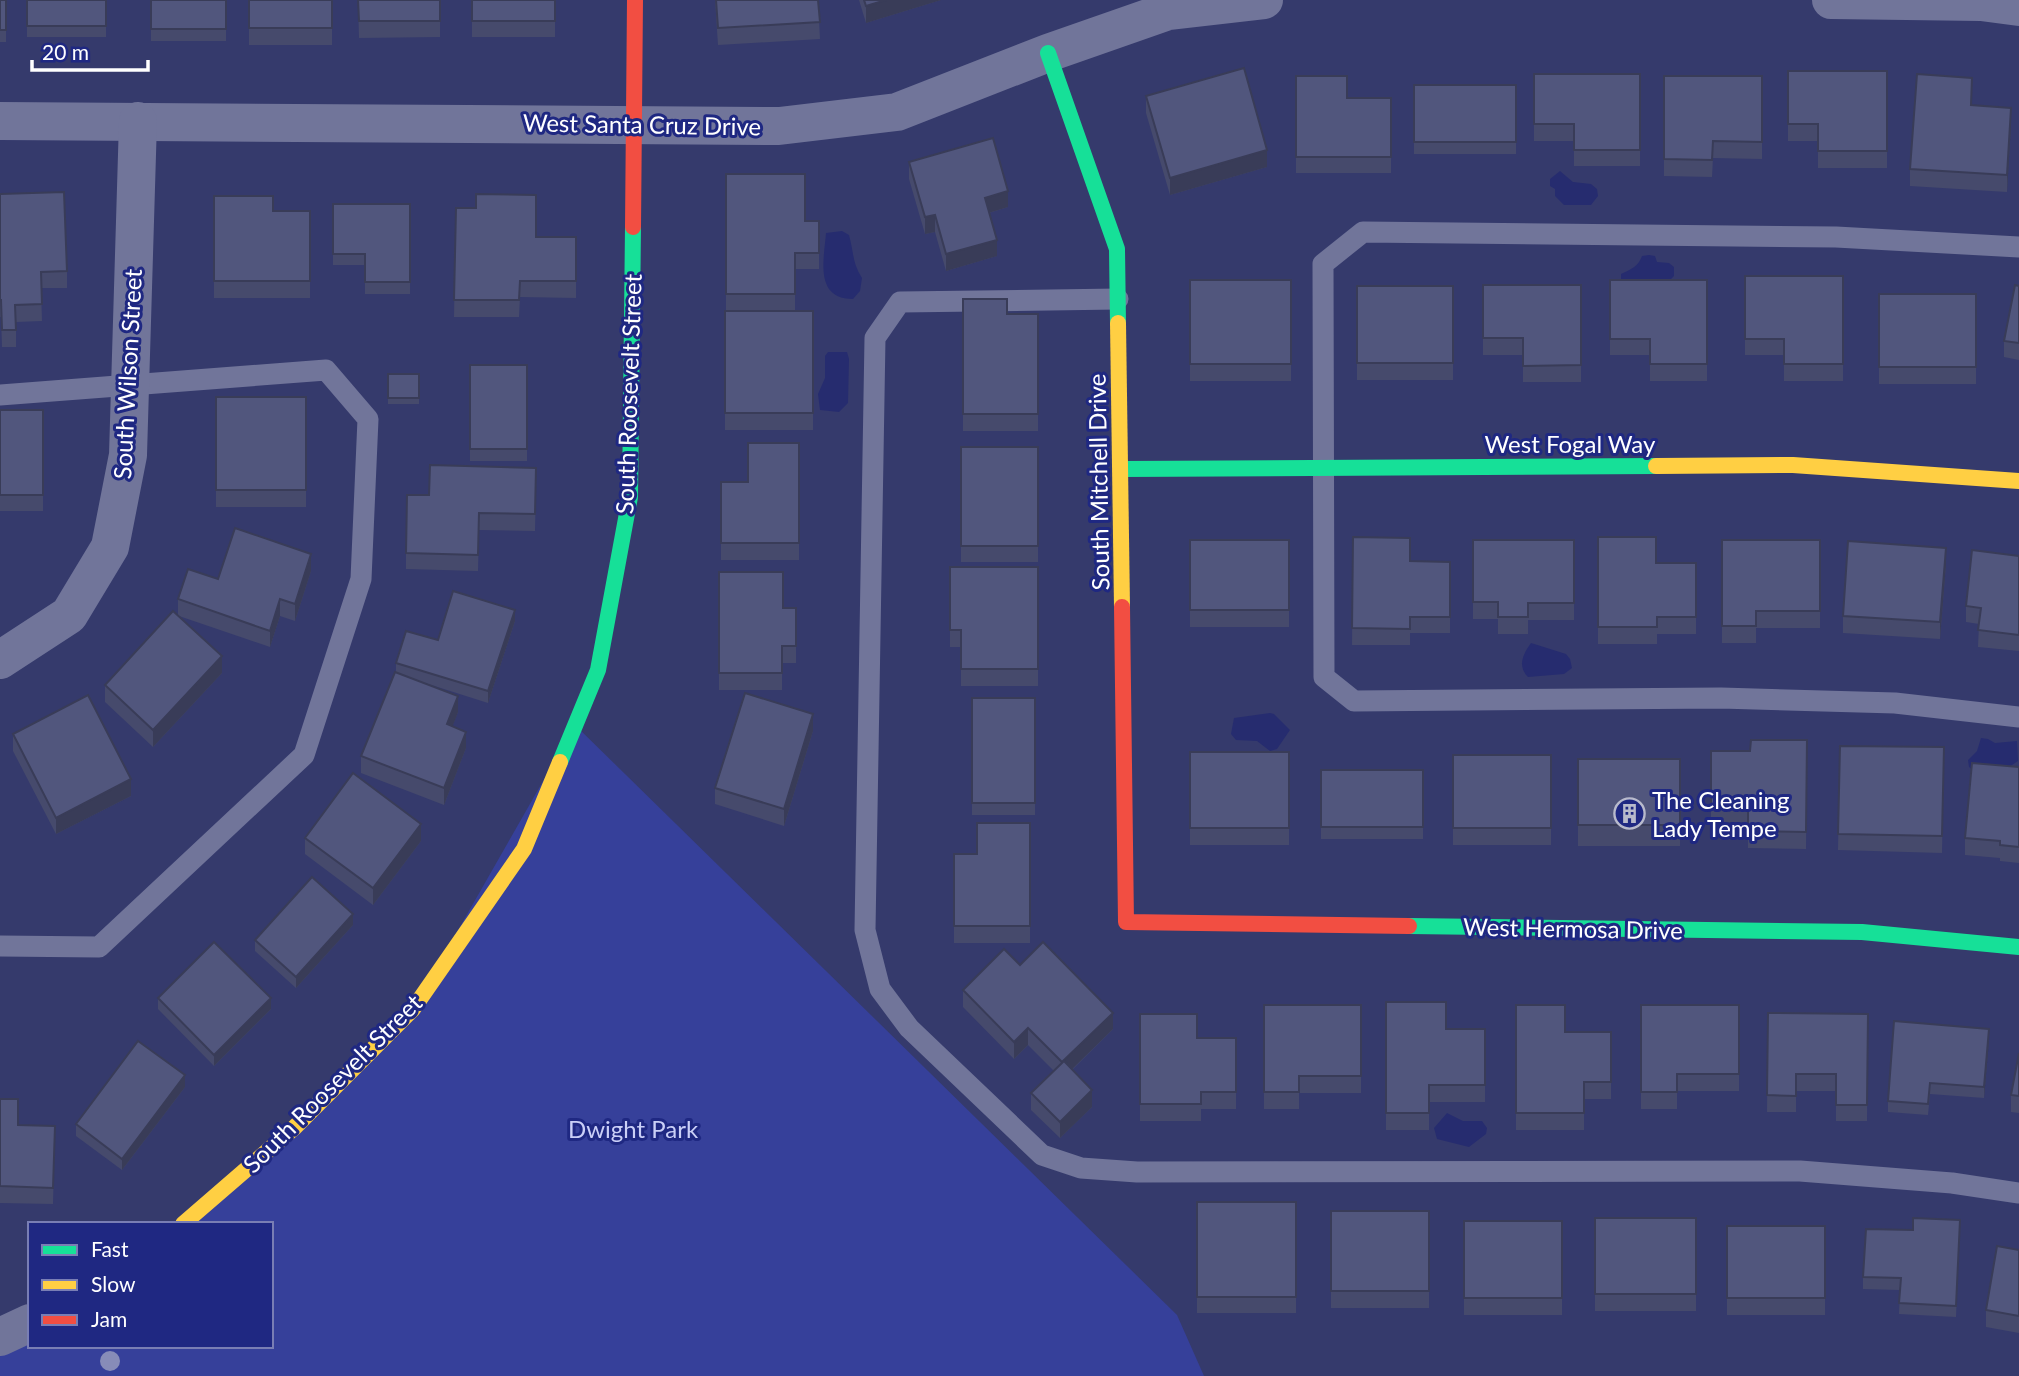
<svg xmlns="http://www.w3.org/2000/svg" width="2019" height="1376" viewBox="0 0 2019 1376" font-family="Lato,sans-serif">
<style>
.green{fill:#36409a}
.water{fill:#262c6f}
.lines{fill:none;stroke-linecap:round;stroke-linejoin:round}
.lane{stroke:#71759a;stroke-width:21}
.street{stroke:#71759a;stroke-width:38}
.fast{stroke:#16e098;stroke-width:16}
.slow{stroke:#ffcf43;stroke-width:16}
.jam{stroke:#f24e42;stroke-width:16}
.tree{fill:#878cb8}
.wall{fill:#464a6c}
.shaded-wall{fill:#393c58}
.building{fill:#51567d;stroke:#393c58;stroke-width:2}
.labels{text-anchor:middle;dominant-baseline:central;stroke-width:6;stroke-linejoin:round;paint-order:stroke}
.street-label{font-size:24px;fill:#fff;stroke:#1f2882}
.poi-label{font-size:24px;fill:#fff;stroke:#1f2882;text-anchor:start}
.park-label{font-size:24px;fill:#cacff7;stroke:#1f2882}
</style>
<rect width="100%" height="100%" fill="#353a6c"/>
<!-- green -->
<path class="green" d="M575,725L1177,1315L1204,1376H0V1337L30,1323V1346H271V1224H183L413,1009Z"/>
<!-- water -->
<g class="water">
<path d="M1560,171L1573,182L1591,184L1597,189L1598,196L1591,205H1564L1555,196V189L1550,186V179Z"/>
<path d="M842,231L849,235C854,253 852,262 862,278L860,291L853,299C814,299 824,259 826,233Z"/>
<path d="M1649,255L1655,256L1657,262L1669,263L1674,267V276L1668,282L1621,283V274C1631,269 1638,267 1642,256Z"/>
<path d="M828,352H847L849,359L848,403L839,412L820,410L818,394L825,378V356Z"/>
<path d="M1531,643L1566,654L1570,659L1572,668L1564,674L1528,677C1517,666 1523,654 1531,643Z"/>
<path d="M1270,713L1274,714L1290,730L1277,749L1270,751L1257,741L1236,740L1231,734L1234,718Z"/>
<path d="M1981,738L1988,739L1995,743L2017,741L2018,761L2009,767L1994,764L1974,771L1969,767L1968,760L1977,751Z"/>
<path d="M1447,1113L1463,1121H1482L1487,1128L1486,1134L1469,1147L1437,1139L1434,1128Z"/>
</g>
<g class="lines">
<!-- lane -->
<g class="lane">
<path d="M2019,247L1836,237L1363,232L1323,264L1324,677L1354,701L1721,698L1895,703L2019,717"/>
<path d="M1118,299L900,302L875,338L865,930L880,989L909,1028L1042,1155L1081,1168L1137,1172L1800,1171L1952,1183L2019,1193"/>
<path d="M0,395L326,370L368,419L361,579L304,755L99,947L0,946"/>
</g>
<!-- street -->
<g class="street">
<path d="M1831,0L1981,2L2019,7"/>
<path d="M0,121L779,126L897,112L1048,53L1168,11L1264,0"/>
<path d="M0,660L69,615L110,547L128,455L138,121"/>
<path d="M0,1337L30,1323"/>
</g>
<!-- fast -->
<g class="fast">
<path d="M1048,53L1117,249L1118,323"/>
<path d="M1122,469L1656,466"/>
<path d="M560,762L598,670L630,497L633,227"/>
<path d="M1409,926L1862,932L2019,947"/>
</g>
<!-- slow -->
<g class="slow">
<path d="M1118,323L1122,607"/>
<path d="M1656,466L1793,465L2019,481"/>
<path d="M183,1224L294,1128L413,1009L524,849L560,762"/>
</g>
<!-- jam -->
<g class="jam">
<path d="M633,227L635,0"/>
<path d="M1122,607L1126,922L1409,926"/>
</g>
</g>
<!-- trees -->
<circle class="tree" cx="110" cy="1361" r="10"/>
<!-- wall -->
<g class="wall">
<rect x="0" y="0" width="6" height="42"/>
<rect x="27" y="0" width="79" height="37"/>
<rect x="151" y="0" width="75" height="41"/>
<rect x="249" y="0" width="83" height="45"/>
<path d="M358,0H440V37L359,38Z"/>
<rect x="472" y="0" width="83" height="37"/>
<path d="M715,0H818L820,39L718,45Z"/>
<path d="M859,0H941L866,23Z"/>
<path d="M1788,71H1887V168H1818V141H1788Z"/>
<path d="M1534,74H1640V166H1574V141H1534Z"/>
<path d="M1296,76L1347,98H1391V173H1296Z"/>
<path d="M1664,76H1762V159L1713,158L1712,177L1664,176Z"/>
<rect x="1414" y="85" width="102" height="69"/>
<path d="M1972,94V105L2011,124L2007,192L1910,186V169Z"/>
<path d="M1146,96L1267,167L1170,195L1146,113Z"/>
<path d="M909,162L1008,207L989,213L997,256L946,271L935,232L925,234L909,179Z"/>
<path d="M726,174L805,221H819V269H795V311H726Z"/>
<path d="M0,194L67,271V288H41L42,321L16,322V347H2L1,317H0Z"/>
<path d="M214,196L273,211H310V298H214Z"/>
<path d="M333,204H410V294H365V265H333Z"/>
<path d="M456,208L536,237H576V298L520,297L519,317H454Z"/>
<path d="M1745,276H1843V381H1784V355H1745Z"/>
<rect x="1190" y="280" width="101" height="101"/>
<path d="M1610,280H1707V381H1650V355H1610Z"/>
<path d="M1483,285H1581V382H1523V355H1483Z"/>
<rect x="1357" y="286" width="96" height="94"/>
<path d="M2019,286V360L2004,357V341Z"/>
<rect x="1879" y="294" width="97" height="90"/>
<path d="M963,299L1007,314H1038V431H963Z"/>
<rect x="725" y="311" width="88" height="119"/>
<rect x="470" y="365" width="57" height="96"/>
<rect x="388" y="374" width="31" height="30"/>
<rect x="216" y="397" width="90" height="110"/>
<rect x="0" y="410" width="43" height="101"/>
<path d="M799,443V560H721V482H748Z"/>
<rect x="961" y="447" width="77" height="115"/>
<path d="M536,484L535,531L479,530L478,571L406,569V553L429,495Z"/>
<path d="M1353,537L1410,561L1450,562V633H1410V645H1352Z"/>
<path d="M1598,537L1656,563H1696V634H1657V644H1598Z"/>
<rect x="1190" y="540" width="99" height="87"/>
<path d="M1473,540H1574V620H1528V634H1498V619H1473Z"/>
<path d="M1722,540H1820V628H1756V643H1722Z"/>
<path d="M2019,556V651L1978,647L1979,624L1966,622V606Z"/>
<path d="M1946,564L1940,639L1843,633V616Z"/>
<path d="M950,567H1038V686H961V647H950Z"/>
<path d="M311,571L295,621L280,616L270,647L179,616L222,673L153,747L105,702V685L178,615V599L218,579Z"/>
<path d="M719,572L783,608H796V663H782V690H719Z"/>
<path d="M515,621L488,703L425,683L458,712L452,727L466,748L444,805L361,773V756L396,672V663L438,640Z"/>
<rect x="972" y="698" width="63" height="117"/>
<path d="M813,731L784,826L715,804V788Z"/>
<path d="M13,734L131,796L56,834L13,751Z"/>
<path d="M1807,740L1806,849L1748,848V822H1711V751H1750Z"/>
<path d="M1840,746L1944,747L1942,853L1838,850Z"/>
<rect x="1190" y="752" width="99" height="93"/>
<rect x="1453" y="755" width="98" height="90"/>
<rect x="1578" y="759" width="102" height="87"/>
<path d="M2019,767V863L2000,861V858L1965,855V838Z"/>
<rect x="1321" y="770" width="102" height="69"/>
<path d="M1030,823V943H954V854H977Z"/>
<path d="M305,838L421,841L373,905L305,854Z"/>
<path d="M353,925L296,988L255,951V940Z"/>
<path d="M1020,965L1113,1029L1072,1070L1092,1107L1060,1138L1031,1110V1093L1054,1071L1028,1045L1014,1059L963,1007V990Z"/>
<path d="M158,998L271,1009L214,1066L158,1009Z"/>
<path d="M1386,1002L1446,1029H1485V1102H1429V1130H1386Z"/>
<path d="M1264,1005H1361V1093H1299V1109H1264Z"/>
<path d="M1516,1005L1565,1032H1611V1099H1584V1130H1516Z"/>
<path d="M1641,1005H1739V1091H1677V1109H1641Z"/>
<path d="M1768,1013L1868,1014L1867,1121H1836V1091H1796V1112H1767Z"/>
<path d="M1140,1014L1197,1038H1236V1109H1201V1121H1140Z"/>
<path d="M1989,1040L1984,1098L1930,1094L1928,1115L1888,1112V1101Z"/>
<path d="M2019,1053V1113L2011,1112V1095Z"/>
<path d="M185,1087L122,1170L76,1136V1124Z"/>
<path d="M0,1099L18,1125L55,1126L53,1204L0,1203Z"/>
<rect x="1197" y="1202" width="99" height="111"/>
<rect x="1331" y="1211" width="98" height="97"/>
<rect x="1595" y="1218" width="101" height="93"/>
<path d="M1960,1220L1956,1317L1899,1314L1900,1290L1863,1289V1277L1913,1230Z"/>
<rect x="1464" y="1221" width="98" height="94"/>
<rect x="1727" y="1226" width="98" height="89"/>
<path d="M2019,1250V1333L1986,1327V1310Z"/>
</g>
<!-- shaded-wall -->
<g class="shaded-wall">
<path d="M886,0H941L866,23V6Z"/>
<path d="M2011,108V124L2007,192V175Z"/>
<path d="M1267,150V167L1170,195V178Z"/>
<path d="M1008,191V207L985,214V198Z"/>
<path d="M935,215V232L925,234V217Z"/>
<path d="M997,240V256L946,271V254Z"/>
<path d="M1946,548V564L1940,639V622Z"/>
<path d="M311,554V571L295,621V604Z"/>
<path d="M280,599V616L270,647V631Z"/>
<path d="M515,610V621L488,703V691Z"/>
<path d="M222,656V673L153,747V730Z"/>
<path d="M458,696V712L447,741V724Z"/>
<path d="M813,714V731L784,826V809Z"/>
<path d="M466,732V748L444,805V788Z"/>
<path d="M131,779V796L56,834V818Z"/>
<path d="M421,824V841L373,905V888Z"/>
<path d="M353,914V925L296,988V977Z"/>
<path d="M271,998V1009L214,1066V1055Z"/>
<path d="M1113,1013V1029L1062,1079V1062Z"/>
<path d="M1028,1028V1045L1014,1059V1042Z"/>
<path d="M1989,1029V1040L1984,1098V1087Z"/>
<path d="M185,1075V1087L122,1170V1159Z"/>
<path d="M1092,1090V1107L1060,1138V1122Z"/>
</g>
<!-- building -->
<g class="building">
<rect x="0" y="0" width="6" height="30"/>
<rect x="27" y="0" width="79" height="26"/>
<rect x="151" y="0" width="75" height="29"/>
<rect x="249" y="0" width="83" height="28"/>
<path d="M358,0H440V21H359Z"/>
<rect x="472" y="0" width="83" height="21"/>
<path d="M716,0H818L820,22L718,28Z"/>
<path d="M864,0H886L866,6Z"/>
<path d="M1244,68L1267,150L1170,178L1146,96Z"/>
<path d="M1788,71H1887V151H1818V124H1788Z"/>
<path d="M1534,74H1640V150H1574V124H1534Z"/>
<path d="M1917,74L1972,78L1971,105L2011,108L2007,175L1910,169Z"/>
<path d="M1296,76H1347V98H1391V157H1296Z"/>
<path d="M1664,76H1762V142L1713,141L1712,160L1664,159Z"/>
<rect x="1414" y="85" width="102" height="57"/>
<path d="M993,138L1008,191L985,198L997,240L946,254L935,215L925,217L909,162Z"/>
<path d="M726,174H805V221H819V253H795V294H726Z"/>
<path d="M64,192L67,271L41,272L42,304L15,305L16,330H2L1,300H0V194Z"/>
<path d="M476,194L536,195V237H576V281H520L519,300H454L456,208H476Z"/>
<path d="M214,196H273V211H310V281H214Z"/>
<path d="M333,204H410V282H365V254H333Z"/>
<path d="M1745,276H1843V364H1784V339H1745Z"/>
<rect x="1190" y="280" width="101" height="84"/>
<path d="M1610,280H1707V364H1650V339H1610Z"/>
<path d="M1483,285H1581V365L1523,366V338H1483Z"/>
<path d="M2015,285L2019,286V343L2004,341Z"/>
<rect x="1357" y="286" width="96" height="77"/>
<rect x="1879" y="294" width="97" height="73"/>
<path d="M963,299H1007V314H1038V414H963Z"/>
<rect x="725" y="311" width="88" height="102"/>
<rect x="470" y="365" width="57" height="84"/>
<rect x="388" y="374" width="31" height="24"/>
<rect x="216" y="397" width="90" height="93"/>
<rect x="0" y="410" width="43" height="85"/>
<path d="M748,443H799V543H721V482H748Z"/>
<rect x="961" y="447" width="77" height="99"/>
<path d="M430,465L536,468L535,514L479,513L478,555L406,553L407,495H429Z"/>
<path d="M235,528L311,554L295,604L280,599L270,631L178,599L188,569L218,579Z"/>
<path d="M1353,537L1410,538V561L1450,562V617H1410V629L1352,628Z"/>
<path d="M1598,537H1656V563H1696V617H1657V627H1598Z"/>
<rect x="1190" y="540" width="99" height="70"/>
<path d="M1473,540H1574V603H1528V617H1498V602H1473Z"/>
<path d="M1722,540H1820V611H1756V626H1722Z"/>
<path d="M1848,541L1946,548L1940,622L1843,616Z"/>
<path d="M1972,550L2019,556V635L1978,630L1981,608L1966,606Z"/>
<path d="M950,567H1038V669H961V630H950Z"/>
<path d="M719,572H783V608H796V646H782V673H719Z"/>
<path d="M453,591L515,610L488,691L396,663L406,631L438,640Z"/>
<path d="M173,611L222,656L153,730L105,685Z"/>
<path d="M395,672L458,696L447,724L466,732L444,788L361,756Z"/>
<path d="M745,693L813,714L784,809L715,788Z"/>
<path d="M88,695L131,779L56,818L13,734Z"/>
<rect x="972" y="698" width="63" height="105"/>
<path d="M1751,740H1807L1806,832L1748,831V806H1711V751H1750Z"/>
<path d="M1840,746L1944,747L1942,836L1838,834Z"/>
<rect x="1190" y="752" width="99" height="76"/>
<rect x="1453" y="755" width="98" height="73"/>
<rect x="1578" y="759" width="102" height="66"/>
<path d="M1972,763L2019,767V847L2000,845V841L1965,838Z"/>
<rect x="1321" y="770" width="102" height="57"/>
<path d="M353,773L421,824L373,888L305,838Z"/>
<path d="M977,823H1030V926H954V854H977Z"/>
<path d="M312,877L353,914L296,977L255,940Z"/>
<path d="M214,942L271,998L214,1055L158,998Z"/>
<path d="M1043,942L1113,1013L1062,1062L1028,1028L1014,1042L963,990L1004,949L1020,965Z"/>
<path d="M1386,1002H1446V1029H1485V1085H1429V1113H1386Z"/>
<path d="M1264,1005H1361V1076H1299V1092H1264Z"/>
<path d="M1516,1005H1565V1032H1611V1082H1584V1113H1516Z"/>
<path d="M1641,1005H1739V1074H1677V1092H1641Z"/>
<path d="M1768,1013L1868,1014L1867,1105H1836V1074H1796V1096L1767,1095Z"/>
<path d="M1140,1014H1197V1038H1236V1092H1201V1104H1140Z"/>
<path d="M1894,1021L1989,1029L1984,1087L1930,1083L1928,1104L1888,1101Z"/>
<path d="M138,1041L185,1075L122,1159L76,1124Z"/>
<path d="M2019,1053V1096L2011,1095Z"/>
<path d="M1064,1061L1092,1090L1060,1122L1031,1093Z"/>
<path d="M0,1099H18V1125L55,1126L53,1188L0,1186Z"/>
<rect x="1197" y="1202" width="99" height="95"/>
<rect x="1331" y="1211" width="98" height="80"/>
<rect x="1595" y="1218" width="101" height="76"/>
<path d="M1913,1218L1960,1220L1956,1306L1899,1303L1901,1278L1863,1277L1866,1229L1913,1230Z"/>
<rect x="1464" y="1221" width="98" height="77"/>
<rect x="1727" y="1226" width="98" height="72"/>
<path d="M1997,1246L2019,1250V1316L1986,1310Z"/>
</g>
<!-- icons -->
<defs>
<symbol id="building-ring" viewBox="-11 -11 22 22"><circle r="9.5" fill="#1f2882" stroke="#b8bacc" stroke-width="1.5"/><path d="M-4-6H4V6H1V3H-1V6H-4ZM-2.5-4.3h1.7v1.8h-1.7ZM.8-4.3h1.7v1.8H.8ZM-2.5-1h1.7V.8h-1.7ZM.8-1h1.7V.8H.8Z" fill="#b8bacc"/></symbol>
</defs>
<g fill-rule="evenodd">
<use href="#building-ring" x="1612" y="796" width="35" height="35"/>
</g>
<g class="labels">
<!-- street labels -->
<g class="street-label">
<text transform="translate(642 124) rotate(1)">West Santa Cruz Drive</text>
<text transform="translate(127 374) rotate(-87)">South Wilson Street</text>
<text transform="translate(628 394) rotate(-88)">South Roosevelt Street</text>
<text x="1570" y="443">West Fogal Way</text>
<text transform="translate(1098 482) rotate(-91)">South Mitchell Drive</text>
<text transform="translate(1573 928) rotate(1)">West Hermosa Drive</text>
<text transform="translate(332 1083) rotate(-45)">South Roosevelt Street</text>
</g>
<!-- poi labels -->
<g class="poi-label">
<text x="1652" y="799">The Cleaning<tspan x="1652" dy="28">Lady Tempe</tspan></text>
</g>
<!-- park labels -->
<g class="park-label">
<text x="633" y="1128">Dwight Park</text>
</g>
</g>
<!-- legend -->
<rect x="28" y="1222" width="245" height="126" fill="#1f2882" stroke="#797eb4" stroke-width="2"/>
<rect x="42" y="1245" width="35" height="10" fill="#16e098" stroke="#797eb4" stroke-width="2"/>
<text x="91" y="1257" font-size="21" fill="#ffffff">Fast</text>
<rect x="42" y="1280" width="35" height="10" fill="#ffcf43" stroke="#797eb4" stroke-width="2"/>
<text x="91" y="1292" font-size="21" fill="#ffffff">Slow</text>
<rect x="42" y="1315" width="35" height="10" fill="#f24e42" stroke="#797eb4" stroke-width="2"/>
<text x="91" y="1327" font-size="21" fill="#ffffff">Jam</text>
<!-- scale -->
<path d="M32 60v10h116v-10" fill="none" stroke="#ffffff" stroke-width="3.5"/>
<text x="42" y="60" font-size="21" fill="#ffffff" stroke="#1f2882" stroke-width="5" paint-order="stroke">20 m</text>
</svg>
